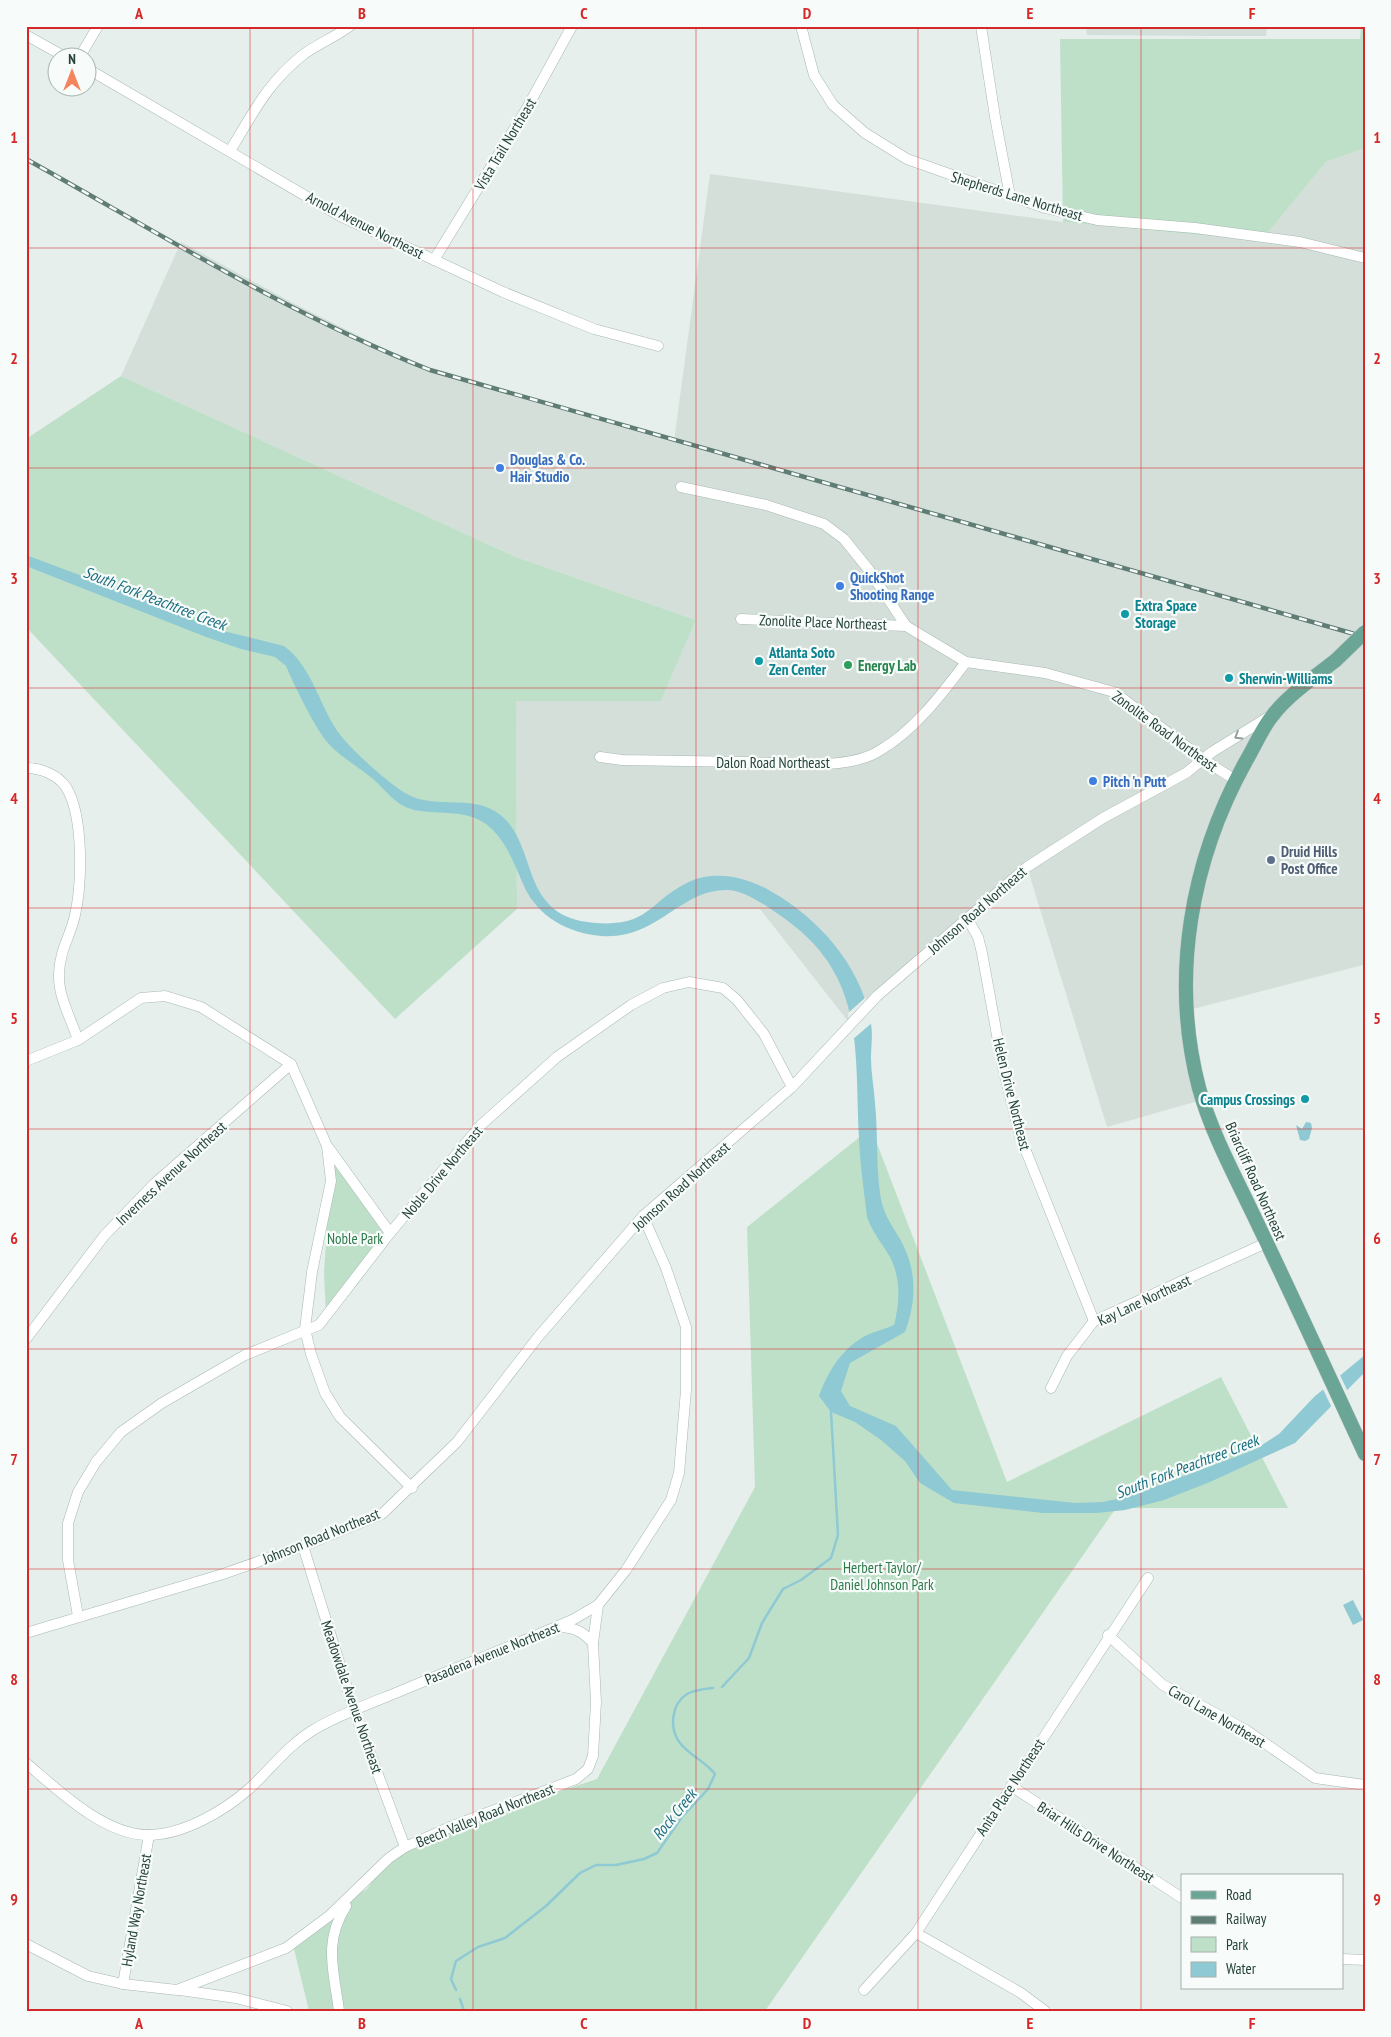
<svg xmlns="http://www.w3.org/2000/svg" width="1391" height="2037" viewBox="0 0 1391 2037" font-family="'PT Sans Narrow',sans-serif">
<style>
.built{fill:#d4dfda}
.green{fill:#bfe0c8}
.water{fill:#8ec9d4}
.pier{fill:#e6efeb}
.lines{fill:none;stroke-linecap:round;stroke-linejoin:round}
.stream{stroke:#8ec9d4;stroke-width:2.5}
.minor-casing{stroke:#a8b8b2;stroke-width:11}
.major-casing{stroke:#c2cac8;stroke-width:15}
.minor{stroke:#fff;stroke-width:10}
.major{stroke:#6aa596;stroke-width:14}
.rail-casing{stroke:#5f7d75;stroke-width:4.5}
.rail{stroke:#f7fbf9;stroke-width:2.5;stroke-dasharray:8;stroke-linecap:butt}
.major-bridge-casing{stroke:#c2cac8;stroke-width:15;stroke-linecap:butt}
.major-bridge{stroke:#6aa596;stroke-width:14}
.oneway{stroke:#92a09c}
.grid{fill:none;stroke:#d62828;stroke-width:1;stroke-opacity:0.55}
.shop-dot{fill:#3f7fe0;stroke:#f7fbf9;stroke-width:2}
.culture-dot{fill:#0f9aa8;stroke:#f7fbf9;stroke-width:2}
.leisure-dot{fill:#2e9e5b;stroke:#f7fbf9;stroke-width:2}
.service-dot{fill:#5c6f8a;stroke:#f7fbf9;stroke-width:2}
.labels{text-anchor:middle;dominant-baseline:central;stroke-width:4.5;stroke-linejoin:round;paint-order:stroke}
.street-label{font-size:15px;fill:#24423a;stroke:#f7fbf9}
.shop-label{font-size:15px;font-weight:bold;fill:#366cbe;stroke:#f7fbf9;text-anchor:start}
.culture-label{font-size:15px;font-weight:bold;fill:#0d838f;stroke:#f7fbf9;text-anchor:start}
.leisure-label{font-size:15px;font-weight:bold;fill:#27864d;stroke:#f7fbf9;text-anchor:start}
.service-label{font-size:15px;font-weight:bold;fill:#4e5e75;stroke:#f7fbf9;text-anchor:start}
.park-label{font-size:15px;fill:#2d7a4b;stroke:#f7fbf9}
.water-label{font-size:16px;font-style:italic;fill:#1c6f80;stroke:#f7fbf9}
.neatline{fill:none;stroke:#d62828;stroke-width:2}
.grid-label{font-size:16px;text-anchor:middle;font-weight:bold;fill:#d62828}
</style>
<rect width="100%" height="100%" fill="#e6efeb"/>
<!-- built -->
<g class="built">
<path d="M1086,26H1267L1266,36H1204L1087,35Z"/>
<path d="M1365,148V969L1363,965L1193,1009L1191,1056L1205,1099L1107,1127L1027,867L851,1025L760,909H517L516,701H661L696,620L516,557L121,376L181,242L291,302L425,369L674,441L710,174L1063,222L1261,241L1326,162Z"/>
</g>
<!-- green -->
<g class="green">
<path d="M1361,26H1365V148L1326,162L1261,241L1063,222L1060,39H1360Z"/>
<path d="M121,376L516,557L696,620L661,701H516L517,909L395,1019L26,627V439Z"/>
<path d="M871,1128L1007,1482L1221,1377L1288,1508H1116L765,2011H309L294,1949L318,1919L367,1889L397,1846L597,1779L755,1487L747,1227Z"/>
<path d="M331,1157L390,1239L357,1285L326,1314L324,1274Z"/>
</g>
<!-- water -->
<g class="water">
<path d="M26,555L157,604L211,628L284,646C313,667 320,709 341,736C354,752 387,782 405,793C436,812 478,790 506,820C531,847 526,890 558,912C569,919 582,922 596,923C651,927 650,899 691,881C717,870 749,878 772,892C820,919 863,969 871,1024C873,1035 871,1047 871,1058C871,1073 874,1088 875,1103C878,1133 876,1163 880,1193C882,1212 891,1224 900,1239C917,1269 917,1300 905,1332L850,1363L841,1391L850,1406L896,1426L952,1490L1076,1503L1103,1502L1130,1496L1254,1450L1279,1434L1314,1397L1365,1355V1372L1295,1443L1210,1482L1164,1500L1125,1510L1097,1513H1043L954,1503L920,1483L905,1461L881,1440L855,1422L831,1412L819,1396C828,1371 842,1348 867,1335C876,1331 885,1329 894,1325C900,1302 901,1279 890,1257C882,1243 872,1232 867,1217C864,1191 860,1165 859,1139C854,1047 867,973 778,914C765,905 742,889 726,890C679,890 658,940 601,936C568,933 538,917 524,886C514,864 506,839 486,824C464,808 435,816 411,809C394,804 386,790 373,779C359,767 340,757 328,743C316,730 293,683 286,666L275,657L241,649L206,637L26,566Z"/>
<path d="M1306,1122L1311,1123L1312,1128L1309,1139L1305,1141L1300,1140L1296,1125L1302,1129Z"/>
<path d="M1353,1600L1363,1620L1353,1625L1343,1605Z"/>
</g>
<!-- pier -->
<g class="pier">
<path d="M866,997L873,1022L852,1040L848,1013Z"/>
<path d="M1339,1373L1348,1392L1332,1408L1322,1387Z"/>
</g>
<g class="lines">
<!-- stream -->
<g class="stream">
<path d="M722,1687L749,1658L762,1623L783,1589L801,1580L831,1558L838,1535L831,1412"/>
<path d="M456,1990L451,1979L456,1961L478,1947L505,1938L546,1906L580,1873L596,1865H616L644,1859L657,1853L682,1817L708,1789L715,1774C705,1761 690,1756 680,1743C669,1729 671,1704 687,1694C694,1690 704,1689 713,1688"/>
<path d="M460,1999L464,2011"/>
</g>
<defs>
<g id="minor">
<path d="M801,26L814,75L833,105L865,133L907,159L1045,208L1097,220L1195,228L1300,242L1365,258"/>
<path d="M981,26L995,117L1010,196"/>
<path d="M26,35L67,58"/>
<path d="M79,58L98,26"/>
<path d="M88,69L340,216L503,292L594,329L658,346"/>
<path d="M230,151C253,113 268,82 304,54C318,44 335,37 350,26"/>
<path d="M434,260L527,108L572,26"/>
<path d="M681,487L766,505L824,524L844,539L869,570L906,626L966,662L1045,673L1114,692L1203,759L1235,780"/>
<path d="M741,619L906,626"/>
<path d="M600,757L622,760C664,761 706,761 748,762C784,763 847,771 879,751C915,730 941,695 966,662"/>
<path d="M26,768C41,768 58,775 66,787C84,816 82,884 75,915C70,938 60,948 59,974C58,997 71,1018 78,1040"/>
<path d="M967,918L978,937L982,953L1003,1068L1020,1136L1094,1321"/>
<path d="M26,1061L78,1040L141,998L165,996L201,1007L291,1064L327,1146L331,1181L312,1272L305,1329L311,1354L325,1393L340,1417L412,1488"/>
<path d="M328,1147L390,1233"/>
<path d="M26,1339L104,1236L154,1184L291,1064"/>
<path d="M1051,1388L1067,1356L1094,1321L1266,1243"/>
<path d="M303,1546L354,1710L405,1847"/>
<path d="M78,1616L68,1560V1523L78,1492L96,1462L121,1432L162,1403L245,1355L319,1325L390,1233L481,1125L557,1057L631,1005L663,988L689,982L723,988L737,1000L764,1034L792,1087"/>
<path d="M561,1627C576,1628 583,1632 593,1643"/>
<path d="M26,1633L223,1574L303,1546L382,1514L457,1442L538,1337L643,1216L792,1087L877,996L1027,867L1103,818L1186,773L1212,752L1270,716"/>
<path d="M1108,1635L1163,1685L1246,1730L1315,1778L1365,1785"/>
<path d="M26,1763C58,1790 104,1835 148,1835C183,1835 224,1811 249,1789C272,1768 286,1747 313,1730C343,1712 378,1701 410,1687C465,1664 520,1643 574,1619L598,1605L626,1570L671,1500L679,1473L686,1390V1327L666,1268L643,1216"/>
<path d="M1011,1786L1182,1898"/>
<path d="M916,1933L1021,1993L1045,2011"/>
<path d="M26,1944L88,1976L123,1984L177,1990L286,1948L329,1916L389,1858L405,1847L450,1827L576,1779L588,1769L593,1756L596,1702L593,1643L598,1605"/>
<path d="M1342,1959L1365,1960"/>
<path d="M123,1984L149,1835"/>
<path d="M180,1990L236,1998L287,2011"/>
<path d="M864,1990L916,1933L1148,1578"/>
<path d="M339,2011C334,1971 323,1942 346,1906"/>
</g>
<path id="major" d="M1336,660C1316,676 1288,695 1273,715C1262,728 1255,746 1246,761C1191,860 1170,977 1199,1088C1211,1132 1234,1174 1253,1214C1291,1293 1328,1374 1365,1454"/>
</defs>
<!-- minor casing -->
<use href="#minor" class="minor-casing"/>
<!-- major casing -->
<use href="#major" class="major-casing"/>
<!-- minor -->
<use href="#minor" class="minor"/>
<!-- major -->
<use href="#major" class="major"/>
<defs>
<path id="rail" d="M26,159C159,233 288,314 430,370L1365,637"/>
</defs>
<!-- rail casing -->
<use href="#rail" class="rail-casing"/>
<!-- rail -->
<use href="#rail" class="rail"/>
<defs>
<path id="major-bridge" d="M1336,660L1365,632"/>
</defs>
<!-- major-bridge casing -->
<use href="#major-bridge" class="major-bridge-casing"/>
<!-- major-bridge -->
<use href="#major-bridge" class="major-bridge"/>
</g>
<!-- one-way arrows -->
<defs><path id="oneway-chevron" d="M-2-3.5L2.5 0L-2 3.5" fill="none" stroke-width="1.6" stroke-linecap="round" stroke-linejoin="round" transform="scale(1.25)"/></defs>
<use class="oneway" href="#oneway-chevron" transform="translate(1238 736) rotate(148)"/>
<!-- grid -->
<path class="grid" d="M250,26V2011M473,26V2011M696,26V2011M918,26V2011M1141,26V2011M26,248H1365M26,468H1365M26,688H1365M26,908H1365M26,1129H1365M26,1349H1365M26,1569H1365M26,1789H1365"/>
<!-- markers -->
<g class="shop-dot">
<circle cx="500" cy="468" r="5"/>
<circle cx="840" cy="586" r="5"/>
<circle cx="1093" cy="781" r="5"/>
</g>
<g class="culture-dot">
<circle cx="1125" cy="614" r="5"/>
<circle cx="759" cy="661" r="5"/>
<circle cx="1229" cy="678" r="5"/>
<circle cx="1305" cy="1099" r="5"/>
</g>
<circle class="leisure-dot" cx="848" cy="665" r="5"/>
<circle class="service-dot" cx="1271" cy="860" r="5"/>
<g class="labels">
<!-- street labels -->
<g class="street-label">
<text transform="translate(505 144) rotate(-59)">Vista Trail Northeast</text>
<text transform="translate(1017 196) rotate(17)">Shepherds Lane Northeast</text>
<text transform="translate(365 225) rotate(27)">Arnold Avenue Northeast</text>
<text transform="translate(823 622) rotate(2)">Zonolite Place Northeast</text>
<text transform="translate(1165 731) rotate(36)">Zonolite Road Northeast</text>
<text x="773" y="762">Dalon Road Northeast</text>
<text transform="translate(977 910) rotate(-41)">Johnson Road Northeast</text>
<text transform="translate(1012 1094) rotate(76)">Helen Drive Northeast</text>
<text transform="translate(442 1172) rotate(-50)">Noble Drive Northeast</text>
<text transform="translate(171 1173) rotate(-43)">Inverness Avenue Northeast</text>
<text transform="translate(1256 1181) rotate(66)">Briarcliff Road Northeast</text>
<text transform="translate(681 1186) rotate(-42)">Johnson Road Northeast</text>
<text transform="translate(1144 1300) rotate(-25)">Kay Lane Northeast</text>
<text transform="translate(321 1536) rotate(-22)">Johnson Road Northeast</text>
<text transform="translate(492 1653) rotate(-22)">Pasadena Avenue Northeast</text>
<text transform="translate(352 1697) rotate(71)">Meadowdale Avenue Northeast</text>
<text transform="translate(1217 1716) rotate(30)">Carol Lane Northeast</text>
<text transform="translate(1010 1787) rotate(-57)">Anita Place Northeast</text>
<text transform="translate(485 1815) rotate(-22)">Beech Valley Road Northeast</text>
<text transform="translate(1096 1842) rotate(33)">Briar Hills Drive Northeast</text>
<text transform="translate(136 1910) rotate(-80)">Hyland Way Northeast</text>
</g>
<!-- shop labels -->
<g class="shop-label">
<text x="510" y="459">Douglas &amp; Co.<tspan x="510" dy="17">Hair Studio</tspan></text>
<text x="850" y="577">QuickShot<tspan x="850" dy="17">Shooting Range</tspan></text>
<text x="1103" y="781">Pitch 'n Putt</text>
</g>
<!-- culture labels -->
<g class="culture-label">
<text x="1135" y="605">Extra Space<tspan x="1135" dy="17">Storage</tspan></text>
<text x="769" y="652">Atlanta Soto<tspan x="769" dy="17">Zen Center</tspan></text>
<text x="1239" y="678">Sherwin-Williams</text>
<text x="1295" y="1099" text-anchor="end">Campus Crossings</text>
</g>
<!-- leisure labels -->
<g class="leisure-label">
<text x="858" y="665">Energy Lab</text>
</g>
<!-- service labels -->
<g class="service-label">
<text x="1281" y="851">Druid Hills<tspan x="1281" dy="17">Post Office</tspan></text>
</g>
<!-- park labels -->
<g class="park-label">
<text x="355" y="1238">Noble Park</text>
<text x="882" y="1567">Herbert Taylor/<tspan x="882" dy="17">Daniel Johnson Park</tspan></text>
</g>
<!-- water labels -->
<g class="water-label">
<text transform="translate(155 598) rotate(21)">South Fork Peachtree Creek</text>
<text transform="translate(1187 1466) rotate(-21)">South Fork Peachtree Creek</text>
<text transform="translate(674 1814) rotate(-51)">Rock Creek</text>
</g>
</g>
<!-- border -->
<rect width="1391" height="2037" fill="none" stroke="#f7fbf9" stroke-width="55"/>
<!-- legend -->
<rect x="1181" y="1874" width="162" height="115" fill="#f7fbf9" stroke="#a3b1ad"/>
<rect x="1191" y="1891" width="25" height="8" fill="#6aa596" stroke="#a3b1ad"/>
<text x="1226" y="1900" font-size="15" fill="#24423a">Road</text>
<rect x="1191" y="1916" width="25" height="8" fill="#5f7d75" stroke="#a3b1ad"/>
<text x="1226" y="1924" font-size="15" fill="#24423a">Railway</text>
<rect x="1191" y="1937" width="25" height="15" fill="#bfe0c8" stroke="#a3b1ad"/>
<text x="1226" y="1950" font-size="15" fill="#24423a">Park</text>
<rect x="1191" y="1962" width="25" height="15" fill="#8ec9d4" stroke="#a3b1ad"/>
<text x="1226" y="1974" font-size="15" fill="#24423a">Water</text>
<!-- north arrow -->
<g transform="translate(72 72)"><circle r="24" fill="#f7fbf9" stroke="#a3b1ad"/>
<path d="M0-4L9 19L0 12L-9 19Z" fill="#f4845f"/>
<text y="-8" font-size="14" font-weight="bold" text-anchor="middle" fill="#24423a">N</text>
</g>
<rect x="28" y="28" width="1336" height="1982" class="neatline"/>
<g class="grid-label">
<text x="139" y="19">A</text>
<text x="362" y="19">B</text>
<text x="584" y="19">C</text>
<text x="807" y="19">D</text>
<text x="1030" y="19">E</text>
<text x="1252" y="19">F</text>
<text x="14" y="143">1</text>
<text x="1377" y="143">1</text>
<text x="14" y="364">2</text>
<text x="1377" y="364">2</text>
<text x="14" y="584">3</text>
<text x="1377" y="584">3</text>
<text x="14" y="804">4</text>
<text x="1377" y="804">4</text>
<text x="14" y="1024">5</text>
<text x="1377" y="1024">5</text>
<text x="14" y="1244">6</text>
<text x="1377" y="1244">6</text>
<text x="14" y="1465">7</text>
<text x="1377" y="1465">7</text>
<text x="14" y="1685">8</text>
<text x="1377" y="1685">8</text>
<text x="14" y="1905">9</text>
<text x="1377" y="1905">9</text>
<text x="139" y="2029">A</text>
<text x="362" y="2029">B</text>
<text x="584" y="2029">C</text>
<text x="807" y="2029">D</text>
<text x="1030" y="2029">E</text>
<text x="1252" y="2029">F</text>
</g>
</svg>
